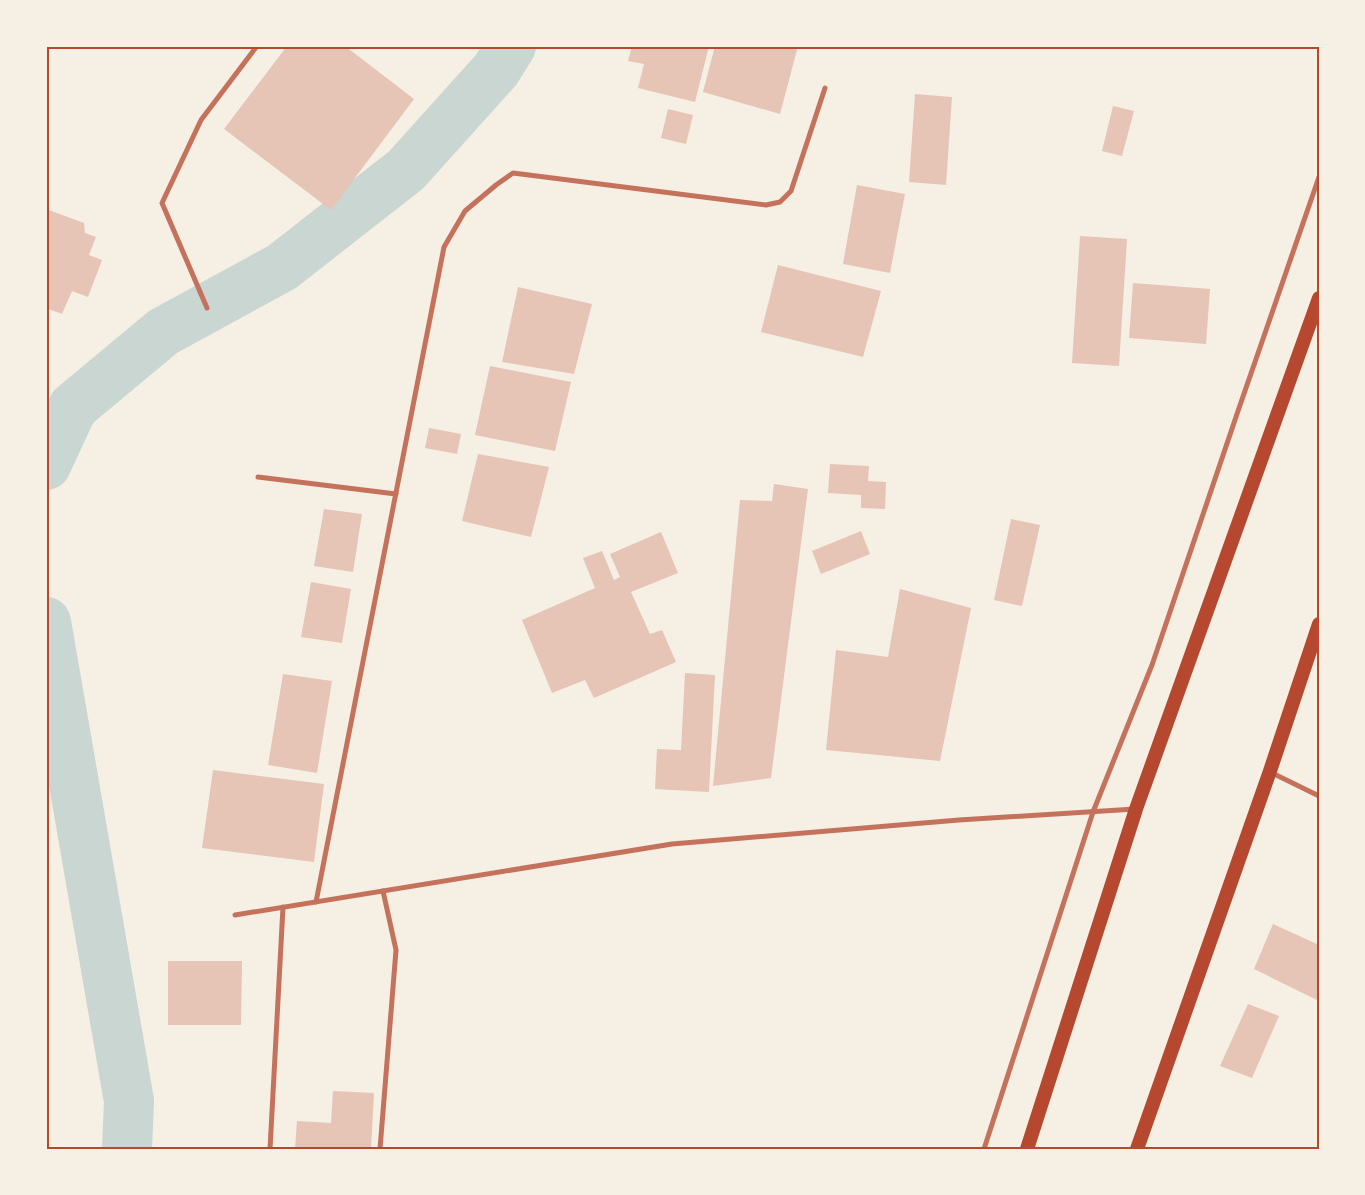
<svg xmlns="http://www.w3.org/2000/svg" width="1365" height="1195" font-family="Lato,sans-serif">
<style>
.lines{fill:none;stroke-linecap:round;stroke-linejoin:round}
.river{stroke:#c9d6d2;stroke-width:50}
.building{fill:#e6c5b7}
.minor{stroke:#c5725c;stroke-width:5}
.trunk{stroke:#b5482f;stroke-width:14}
.neatline{fill:none;stroke:#b5482f;stroke-width:2}
</style>
<rect width="100%" height="100%" fill="#f6efe4"/>
<g class="lines">
<g class="river">
<path d="M46 465 73 407 163 332 282 267 406 170 496 70 511 46"/>
<path d="M46 622 129 1101 127 1149"/>
</g>
</g>
<g class="building">
<path d="M287 46H345L414 99 331 210 224 129Z"/>
<path d="M632 46H709L695 102 638 88 644 64 628 61Z"/>
<path d="M715 46H798L780 114 703 92Z"/>
<path d="M915 94 952 97 946 185 909 182Z"/>
<path d="M1113 106 1134 111 1122 156 1102 151Z"/>
<path d="M668 109 693 115 686 144 661 138Z"/>
<path d="M857 185 905 194 890 273 843 264Z"/>
<path d="M46 209 84 223 85 233 96 237 89 255 102 260 88 297 72 291 62 314 46 308Z"/>
<path d="M1080 236 1127 239 1119 366 1072 363Z"/>
<path d="M778 265 881 291 863 357 761 332Z"/>
<path d="M1133 283 1210 289 1206 344 1129 338Z"/>
<path d="M518 287 592 304 574 374 502 362Z"/>
<path d="M490 366 571 382 555 451 475 435Z"/>
<path d="M429 428 461 434 457 454 425 448Z"/>
<path d="M478 454 549 467 531 537 462 521Z"/>
<path d="M830 464 869 466 868 481 886 482 885 509 861 508V495L828 493Z"/>
<path d="M774 484 808 489 771 778 713 786 740 500 772 501Z"/>
<path d="M324 509 362 514 353 572 314 566Z"/>
<path d="M1011 519 1040 525 1022 606 994 600Z"/>
<path d="M861 531 870 554 821 574 812 551Z"/>
<path d="M661 532 678 573 631 592 650 634 662 630 676 662 594 698 585 680 552 693 522 620 595 588 583 558 602 551 614 580 620 577 610 554Z"/>
<path d="M311 582 351 589 342 643 301 637Z"/>
<path d="M900 589 971 608 940 761 826 750 836 650 888 657Z"/>
<path d="M685 673 715 675 709 792 655 789 657 749 681 750Z"/>
<path d="M283 674 332 681 317 773 268 765Z"/>
<path d="M213 770 324 784 314 862 202 848Z"/>
<path d="M1273 924 1319 945V1001L1254 969Z"/>
<path d="M168 961H242L241 1025H168Z"/>
<path d="M1248 1004 1279 1016 1252 1078 1220 1066Z"/>
<path d="M333 1091 374 1093 371 1149H295L297 1121 331 1123Z"/>
</g>
<g class="lines">
<g class="minor">
<path d="M207 308 162 203 201 120 257 46"/>
<path d="M258 477 396 494"/>
<path d="M1270 772 1319 796"/>
<path d="M316 902 444 247 465 211 496 185 513 173 766 205 780 202 791 191 825 88"/>
<path d="M235 915 672 844 959 820 1135 809"/>
<path d="M270 1149 283 907"/>
<path d="M380 1149 396 950 383 891"/>
<path d="M984 1149 1093 812 1152 665 1238 411 1319 177"/>
</g>
<g class="trunk">
<path d="M1027 1149 1136 809 1319 298"/>
<path d="M1137 1149 1270 771 1319 624"/>
</g>
</g>
<rect width="1365" height="1195" fill="none" stroke="#f6efe4" stroke-width="95"/>
<rect x="48" y="48" width="1270" height="1100" class="neatline"/>
</svg>
